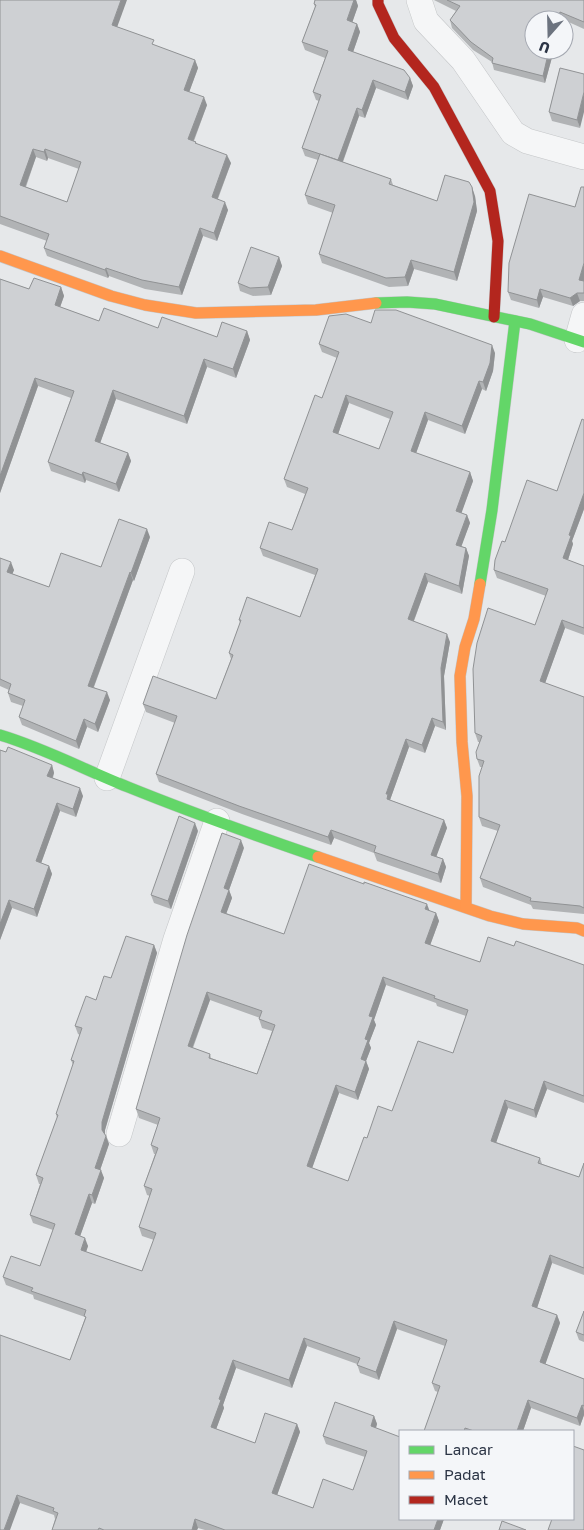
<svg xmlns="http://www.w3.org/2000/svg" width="584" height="1530" font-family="'Golos Text',sans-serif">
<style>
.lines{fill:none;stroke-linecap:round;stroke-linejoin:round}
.street-casing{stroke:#c4c6c8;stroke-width:26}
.fast-casing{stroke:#c4c6c8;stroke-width:12}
.slow-casing{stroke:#c4c6c8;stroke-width:12}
.jam-casing{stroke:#c4c6c8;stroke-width:12}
.street{stroke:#f5f6f7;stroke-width:25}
.fast{stroke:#63d668;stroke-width:11}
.slow{stroke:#ff974d;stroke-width:11}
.jam{stroke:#b3261e;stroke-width:11}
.wall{fill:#b1b3b5;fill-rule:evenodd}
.shaded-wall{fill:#909294}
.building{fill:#ced0d3;stroke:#909294;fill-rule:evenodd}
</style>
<rect width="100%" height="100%" fill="#e6e8ea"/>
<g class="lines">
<g class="street-casing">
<g id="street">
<path d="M419 0 426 21 463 60 513 133 527 141 584 157"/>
<path d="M577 340 584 315"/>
<path d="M107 778 182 571"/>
<path d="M119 1134 176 939 217 821"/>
</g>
</g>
<g class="fast-casing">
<g id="fast">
<path d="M376 303 407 302 435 304 530 324 584 342"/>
<path d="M480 584 492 510 515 321"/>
<path d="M0 735C44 748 85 770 128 787 190 812 254 835 318 857"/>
</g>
</g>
<g class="slow-casing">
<g id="slow">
<path d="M0 256 111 296 145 305 196 313 316 310 376 303"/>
<path d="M318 857 490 916 523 924 577 928 584 931"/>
<path d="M466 907 467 796 462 742 460 676 465 647 474 619 480 584"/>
</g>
</g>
<g class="jam-casing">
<path id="jam" d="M378 0V4L394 38 434 87 490 191 498 241 494 317"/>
</g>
<use href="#street" class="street"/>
<use href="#fast" class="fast"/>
<use href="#slow" class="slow"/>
<use href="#jam" class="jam"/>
</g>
<g class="wall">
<path d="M0 0 118 27 156 46 195 60 198 68 189 92 207 105 194 141 196 142 197 144 231 163 218 199 228 210 217 241 203 236 182 295 145 289 109 276 108 278 47 256 44 248 47 241 0 224ZM36 157 47 161 48 158 79 169 67 202 26 187Z"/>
<path d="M315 0H356L358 6 352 22 357 24 360 32 353 52 410 78 413 86 408 100 376 88 365 118 359 116 343 162 391 179 393 185 437 201 475 196 477 211 457 281 414 269 408 286 389 287 322 263 319 254 333 213 308 204 305 195 318 160 305 156 302 148 319 101 316 100 313 92 325 58 305 50 302 42 315 7 314 4Z"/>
<path d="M434 0H584V29L562 19 534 50H554L545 83 494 70 492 62 473 50 452 28 450 20 456 11Z"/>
<path d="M560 68 580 128 552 121 549 112Z"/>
<path d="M584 187V301H580L573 306 543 297 539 308 511 300 508 292 575 207Z"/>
<path d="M279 257 282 266 271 295 253 296 240 291 238 283Z"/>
<path d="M0 279 29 289 61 287 64 296 60 307 99 321 158 328 217 337 247 331 250 340 236 378 207 367 187 424 116 399 100 443 128 453 131 461 119 492 86 480 85 483 51 471 48 462 71 398 38 386 0 493Z"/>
<path d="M371 323 495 353 493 371 486 391 482 389 465 434 428 420 416 453 470 472 473 481 461 513 467 515 470 523 461 546 466 548 469 556 462 594 428 582 414 621 450 642 444 676 446 730 435 726 425 753 409 747 390 800 444 820 447 828 436 856 443 859 446 867 441 883 377 861 374 853 334 838 331 845 242 814 159 782 156 774 175 723 146 712 143 704 216 699 231 659 229 653 240 623 239 620 300 617 315 575 263 556 260 548 292 530 305 494 287 487 284 479 322 398 337 358 322 352 319 344ZM349 403 390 419 379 449 338 434Z"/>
<path d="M584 420V509L572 541 573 544 568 560 584 566V635L565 628 545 683 584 697V914L533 909 531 905 483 887 480 878 498 831 482 826 479 817 482 767H480L477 759 480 742H478L475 733 535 625 546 596 497 578 494 570 505 542 557 491Z"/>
<path d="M150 537 134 581 133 580 94 687 110 700 98 732 87 727 79 749 22 725 19 717 23 706 11 702 8 693 9 690 0 686V558L14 570 12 574 49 587 101 567Z"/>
<path d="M0 750 52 765 54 773 53 778 83 796 76 817 60 811 41 863 49 866 52 874 37 917 12 908 0 940Z"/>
<path d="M198 831 171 909 154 903 151 895Z"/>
<path d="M244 848 229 890 232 898 226 913 284 934 430 911 436 913 439 921 430 945 480 962 514 946 584 965V1103L547 1089 536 1118 508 1108 496 1142 540 1158 542 1164 579 1177 584 1163V1275L552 1263 537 1308 557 1315 560 1323 545 1364 584 1379V1415L580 1426 531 1408 523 1431H424L438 1392 435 1391 432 1383 445 1346 397 1329 379 1380 360 1373 357 1364 307 1346 292 1388 236 1368 223 1405 224 1408 216 1429 255 1443 297 1424 300 1432 277 1495 313 1508 353 1490 365 1457 326 1444 323 1436 374 1416 377 1424 376 1428 400 1519H444L440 1530H205L198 1528 197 1530H52L55 1519 54 1515 20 1503 0 1530 70 1360 85 1318V1317L34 1299 33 1295 6 1285 3 1277 40 1266 53 1230 33 1223 30 1215 40 1184H39L36 1175 57 1118 56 1114 73 1065 71 1060 80 1035 78 1034 75 1026 96 1000 111 978 154 945 157 953 105 1130V1134L109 1144 100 1170 104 1178 95 1204 92 1203 80 1236 88 1246 86 1252 142 1271 154 1240 142 1236 139 1227 150 1196 147 1195 144 1186 155 1154H154L151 1145 158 1125 139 1118 136 1109ZM386 985 436 1003 437 1006 466 1016 453 1053 392 1111 367 1138 348 1181 312 1168 339 1093 358 1100 369 1069 366 1061 371 1048 369 1043 376 1025 374 1020ZM210 1000 260 1018 259 1019 262 1028 272 1031 257 1074 211 1058 210 1054 193 1048Z"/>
<path d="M584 1311V1342L579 1340 576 1332Z"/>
</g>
<g class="shaded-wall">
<path d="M121 0H127L115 33 112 25Z"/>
<path d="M354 0H356L358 6 350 29 347 20Z"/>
<path d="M560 12 562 19V20H557Z"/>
<path d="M357 24 360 32 351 58 348 50Z"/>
<path d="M549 50H554L545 83 543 76Z"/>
<path d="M195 60 198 68 187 98 184 90Z"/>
<path d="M410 78 413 86 408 100 405 92Z"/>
<path d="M373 80 376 88 365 118 362 110Z"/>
<path d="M584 92V112L580 128 577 120Z"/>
<path d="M204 97 207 105 191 147 188 139Z"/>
<path d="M357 108 359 116 340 169 337 160Z"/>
<path d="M33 149 36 157 23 193 20 185Z"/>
<path d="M45 149 48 158 47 161 44 152Z"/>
<path d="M227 155 231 163 215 205 212 197Z"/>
<path d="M472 187 475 196 477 211 457 281 454 272Z"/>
<path d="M225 202 228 210 217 241 214 233Z"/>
<path d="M200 228 203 236 182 295 179 287Z"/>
<path d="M279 257 282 266 271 295 268 287Z"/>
<path d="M411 260 414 269 408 286 405 277Z"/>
<path d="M584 263V282L579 280Z"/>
<path d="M106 268 109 276 108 278 105 270Z"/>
<path d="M61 287 64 296 58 313 55 305Z"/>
<path d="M540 289 543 297 539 308 537 300Z"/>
<path d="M577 293 580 301 573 306 570 298Z"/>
<path d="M247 331 250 340 236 378 233 369Z"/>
<path d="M492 345 495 353 493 371 486 391 483 382Z"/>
<path d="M204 359 207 367 187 424 184 416Z"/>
<path d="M35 378 38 386 0 493V476Z"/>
<path d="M479 381 482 389 465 434 462 426Z"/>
<path d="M113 390 116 399 98 449 95 441Z"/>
<path d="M346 395 349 403 336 440 333 432Z"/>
<path d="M425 412 428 420 414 459 411 451Z"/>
<path d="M128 453 131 461 119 492 116 484Z"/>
<path d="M83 472 86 480 85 483 82 475Z"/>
<path d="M470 472 473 481 459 520 456 511Z"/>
<path d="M584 493V509L572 541 573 544 566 566 563 558 569 535Z"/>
<path d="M467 515 470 523 459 553 456 545Z"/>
<path d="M147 529 150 537 134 581 131 573Z"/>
<path d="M466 548 469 556 462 594 459 586Z"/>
<path d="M11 562 14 570 10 580 7 572Z"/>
<path d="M130 572 133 580 91 694 88 686Z"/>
<path d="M425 573 428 582 411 628 408 619Z"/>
<path d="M562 620 565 628 543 689 540 681Z"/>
<path d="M447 634 450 642 444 676 446 730 443 722 441 668Z"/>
<path d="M107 692 110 700 98 732 95 724Z"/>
<path d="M432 718 435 726 425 753 422 745Z"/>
<path d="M84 719 87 727 79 749 76 741Z"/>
<path d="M406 739 409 747 390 800 391 803 387 799 386 794Z"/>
<path d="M52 765 54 773 50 784 47 776Z"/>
<path d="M80 788 83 796 76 817 73 809Z"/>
<path d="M57 803 60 811 39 869 36 861Z"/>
<path d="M444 820 447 828 434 863 431 855Z"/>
<path d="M195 823 198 831 171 909 168 901Z"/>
<path d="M331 830 334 838 331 845 328 837Z"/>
<path d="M241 840 244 848 229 890 232 898 224 920 221 912 224 888Z"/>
<path d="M443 859 446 867 441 883 438 874Z"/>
<path d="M49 866 52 874 37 917 34 909Z"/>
<path d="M9 900 12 908 0 940V924Z"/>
<path d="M427 904 430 912 425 909Z"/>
<path d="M436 913 439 921 428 951 425 943Z"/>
<path d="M154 945 157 953 105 1130V1138L102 1130V1122Z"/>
<path d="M383 977 386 985 374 1020 376 1025 369 1043 371 1048 366 1061 369 1069 358 1100 355 1092 369 1016Z"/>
<path d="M207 992 210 1000 190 1054 188 1046Z"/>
<path d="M544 1081 547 1089 536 1118 534 1110Z"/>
<path d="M336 1085 339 1093 310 1174 307 1166Z"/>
<path d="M505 1100 508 1108 494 1149 491 1141Z"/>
<path d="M106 1136 109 1144 98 1176 95 1168Z"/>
<path d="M101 1170 104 1178 95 1204 92 1195Z"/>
<path d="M89 1194 92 1203 78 1242 75 1234Z"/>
<path d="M85 1238 88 1246 84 1258 81 1250Z"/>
<path d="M550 1255 552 1263 535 1314 532 1306Z"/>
<path d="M557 1315 560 1323 543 1371 540 1362Z"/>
<path d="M394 1321 397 1329 379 1380 376 1372Z"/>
<path d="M304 1338 307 1346 292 1388 289 1380Z"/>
<path d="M233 1360 236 1368 223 1405 224 1408 214 1435 211 1427 219 1399Z"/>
<path d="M528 1400 531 1408 523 1431H517Z"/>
<path d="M582 1405 584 1411V1415L580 1426 577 1418Z"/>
<path d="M374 1416 377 1424 374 1434 371 1426Z"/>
<path d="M297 1424 300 1432 275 1501 272 1493Z"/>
<path d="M17 1495 20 1503 10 1530H4Z"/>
<path d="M195 1519 198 1528 197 1530H192Z"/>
<path d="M438 1519H444L440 1530H434Z"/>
</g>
<g class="building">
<path d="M0 0H121L112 25 154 40 152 44 195 60 184 90 204 97 188 139 196 142 195 143 227 155 212 197 225 202 214 233 200 228 179 287 142 280 106 268 105 270 44 248 49 234 0 216ZM33 149 44 152 45 149 81 162 67 202 20 185Z"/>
<path d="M315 0H354L347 20 357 24 348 50 404 70 410 78 405 92 373 80 362 110 357 108 338 160 302 148 321 95 313 92 328 51 302 42 316 5 314 4Z"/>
<path d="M447 0H584V22L560 12 557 20H534V50H549L543 76 492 63 493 58 471 42 450 20 460 6Z"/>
<path d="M560 68 584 74V92L577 120 549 112Z"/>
<path d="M320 154 391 179 389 184 437 201 445 175 469 182 472 187 474 202 454 272 411 260 405 277 386 278 319 254 335 205 305 195Z"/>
<path d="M581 187H584V263L579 280 584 281V293H577L570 298 540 289 537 300 508 292 509 263 529 194 575 207Z"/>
<path d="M251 247 279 257 268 287 250 288 238 283Z"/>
<path d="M34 278 61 287 55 305 99 321 104 308 158 328 162 317 217 337 222 322 247 331 233 369 204 359 184 416 113 390 95 441 128 453 116 484 83 472 82 475 48 462 74 391 35 378 0 476V279L29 289Z"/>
<path d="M375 310H396L492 345 490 363 483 382 479 381 462 426 425 412 411 451 470 472 456 511 467 515 456 545 466 548 459 586 425 573 408 619 447 634 441 668 443 722 432 718 422 745 406 739 386 794H388L387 799 444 820 431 855 443 859 438 874 374 852 376 846 331 830 328 837 239 806 156 774 177 716 143 704 153 676 216 699 233 655 229 653 241 620H239L247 597 300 617 318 569 260 548 269 522 292 530 308 488 284 479 315 395 322 398 339 352 319 344 329 316 346 314 371 323ZM346 395 393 412 379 449 333 432Z"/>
<path d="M582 419 584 420V493L569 535 571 536 563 558 584 566V628L562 620 540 681 584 697V908L580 906 530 901 531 898 480 878 500 825 479 817V776L484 761 477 759 476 752 482 736 475 733 473 669 477 643 488 608 535 625 548 589 494 570 495 560 502 541 505 542 527 480 557 491Z"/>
<path d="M119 519 147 529 131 573 130 572 88 686 107 692 95 724 84 719 76 741 19 717 25 700 8 693 11 684 0 679V558L11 562 7 572 49 587 61 553 101 567Z"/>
<path d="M8 747 52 765 47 776 80 788 73 809 57 803 36 861 49 866 34 909 9 900 0 924V750L6 752Z"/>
<path d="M179 816 195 823 168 901 151 895Z"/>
<path d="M222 833 241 840 224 888 229 890 221 912 284 934 309 864 364 884V882L427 904 425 909 436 913 425 943 480 962 488 937 514 946 516 941 584 965V1096L544 1081 534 1110 505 1100 491 1141 540 1158 538 1163 579 1177 584 1163V1268L550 1255 532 1306 557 1315 540 1362 584 1379V1406L582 1405 577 1418 528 1400 517 1431H474L465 1428 464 1431H424L440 1386 432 1383 447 1340 394 1321 376 1372 357 1365 360 1358 304 1338 289 1380 233 1360 219 1399 221 1400 211 1427 255 1443 265 1413 297 1424 272 1493 313 1508 323 1479 353 1490 367 1451 323 1436 335 1402 374 1416 371 1426 400 1437V1519H438L434 1530H225L195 1519 192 1530H104L99 1528 98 1530H52L58 1513 53 1511 54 1508 17 1495 4 1530H0V1335L70 1360 86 1317 84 1316 86 1310 31 1291 33 1288 3 1277 11 1256 40 1266 55 1224 30 1215 43 1178 36 1175 58 1115 56 1114 74 1061 71 1060 82 1028 75 1026 86 996 96 1000 104 976 111 978 126 936 154 945 102 1122V1130L106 1136 95 1168 101 1170 92 1195 89 1194 75 1234 85 1238 81 1250 142 1271 156 1233 139 1227 152 1189 144 1186 158 1148 151 1145 160 1118 136 1109 187 935ZM383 977 435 996 434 998 468 1010 453 1053 418 1041 392 1111 378 1106 367 1138 364 1137 348 1181 307 1166 336 1085 355 1092 366 1061 361 1059 368 1040 365 1039 373 1017 369 1016ZM207 992 262 1011 259 1019 275 1025 257 1074 209 1058 210 1054 188 1046Z"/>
<path d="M584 1311V1335L576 1332Z"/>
<path d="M573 1446 584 1450V1530H548L552 1519H573Z"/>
<path d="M502 1521 526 1530H499Z"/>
</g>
<rect x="399" y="1430" width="175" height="90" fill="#f4f6f9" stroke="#a4a8b1"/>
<rect x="409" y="1446" width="25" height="8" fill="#63d668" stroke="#a4a8b1"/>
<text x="444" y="1455" font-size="15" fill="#2b3445">Lancar</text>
<rect x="409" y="1471" width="25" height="8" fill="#ff974d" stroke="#a4a8b1"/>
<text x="444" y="1480" font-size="15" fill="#2b3445">Padat</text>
<rect x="409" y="1496" width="25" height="8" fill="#b3261e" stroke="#a4a8b1"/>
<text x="444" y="1505" font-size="15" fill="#2b3445">Macet</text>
<g transform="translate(549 35) rotate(200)"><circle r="24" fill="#f4f6f9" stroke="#a4a8b1"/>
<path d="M0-4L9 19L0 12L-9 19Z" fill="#6c737f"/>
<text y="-8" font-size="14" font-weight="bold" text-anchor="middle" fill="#2b3445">U</text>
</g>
</svg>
